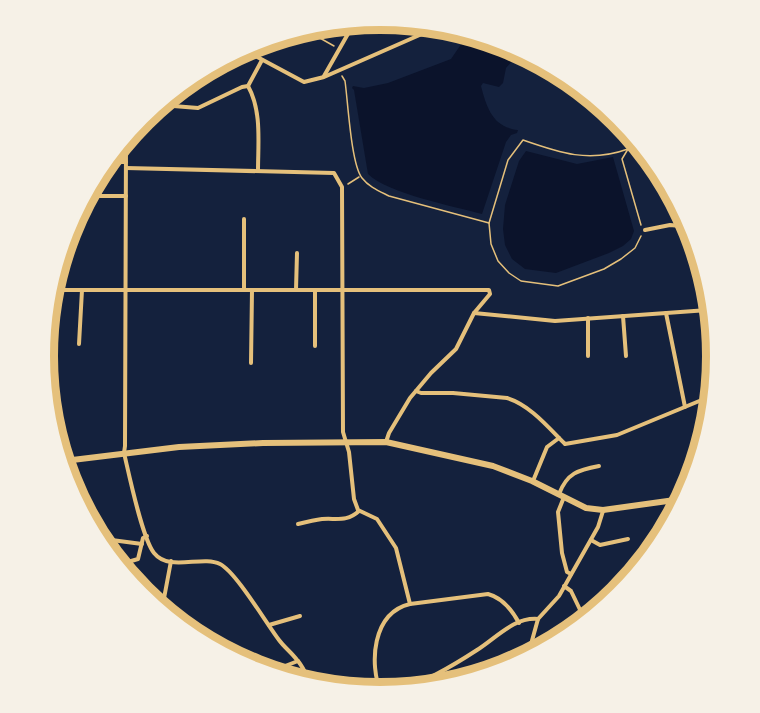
<svg xmlns="http://www.w3.org/2000/svg" width="760" height="713" font-family="Jost,sans-serif">
<style>
.water{fill:#0b132b}
.lines{fill:none;stroke-linecap:round;stroke-linejoin:round}
.path{stroke:#e5c07b;stroke-width:1.5}
.minor{stroke:#e5c07b;stroke-width:4}
.primary{stroke:#e5c07b;stroke-width:6}
.rim{fill:none;stroke:#e5c07b;stroke-width:8}
</style>
<rect width="100%" height="100%" fill="#14213d"/>
<g class="water">
<path d="M466 37 509 45 520 52 506 68 503 83 499 87 483 83 481 86C487 109 493 127 518 130L517 133 511 135 506 142 482 214C453 206 389 194 368 174L354 90 352 88 353 86 364 88 388 83 451 59Z"/>
<path d="M526 151 577 164 613 157 634 231 631 239 623 246 609 253 556 273 525 269 512 259 505 245 503 229 505 205 519 161Z"/>
</g>
<g class="lines">
<g class="path">
<path d="M311 33 334 46"/>
<path d="M342 76 345 81C348 102 351 164 362 178 369 187 379 191 389 196L489 223"/>
<path d="M636 145 628 149 622 159 641 225"/>
<path d="M628 149C589 163 560 153 523 140L508 160 489 223 491 244 498 261 509 273 521 281 558 286 604 269 621 259 635 248 641 236"/>
<path d="M348 184 359 177"/>
<path d="M603 602 605 604"/>
</g>
<g class="minor">
<path d="M244 50 304 82 324 77 431 30"/>
<path d="M324 76 353 25"/>
<path d="M248 86C262 111 258 143 258 171"/>
<path d="M161 105 198 108 242 87 248 86 262 60"/>
<path d="M126 142 125 446 124 453C129 474 142 538 154 553 169 572 202 555 220 564 236 572 266 623 279 640 284 647 292 653 297 660 302 665 305 673 309 679"/>
<path d="M112 162H126"/>
<path d="M126 168 334 173 342 187 343 432 349 452 354 499 358 510 377 519 396 548 410 604C372 613 369 664 381 693"/>
<path d="M90 196H126"/>
<path d="M645 230 670 225 691 227"/>
<path d="M244 289V219"/>
<path d="M56 290H489L490 294 474 313 456 349 431 373 410 398 389 433 386 442"/>
<path d="M296 290 297 253"/>
<path d="M474 313 555 321 708 310"/>
<path d="M666 313 685 407"/>
<path d="M623 316 626 356"/>
<path d="M588 318V356"/>
<path d="M79 344 82 290"/>
<path d="M315 346V290"/>
<path d="M251 363 252 290"/>
<path d="M416 391 421 393H453L507 398C530 405 548 427 565 444L617 435 709 397"/>
<path d="M533 481 547 447 559 438"/>
<path d="M559 494C567 473 578 470 599 466"/>
<path d="M564 497 558 512 562 553 567 572 571 574"/>
<path d="M298 524C306 522 314 520 322 519 337 518 347 522 359 511"/>
<path d="M104 539 142 544"/>
<path d="M591 540 600 545 628 539"/>
<path d="M121 564 138 559 143 538 147 536"/>
<path d="M564 586 571 591 584 618"/>
<path d="M410 604 488 594C503 598 512 610 519 623"/>
<path d="M162 609 171 561"/>
<path d="M269 625 300 616"/>
<path d="M528 655 538 619 559 596 598 527 603 511"/>
<path d="M263 670 285 666 298 661"/>
<path d="M403 689C429 680 454 665 477 650 496 638 514 617 538 619"/>
</g>
<path class="primary" d="M64 461 179 447 263 443 386 442 493 466 532 481 586 508 603 510 682 499"/>
</g>
<path d="M0 0H760V713H0ZM54 356a326 326 0 1 1 652 0a326 326 0 1 1-652 0Z" fill="#f6f1e7" fill-rule="evenodd"/>
<path class="rim" d="M54 356a326 326 0 1 1 652 0a326 326 0 1 1-652 0Z"/>
</svg>
